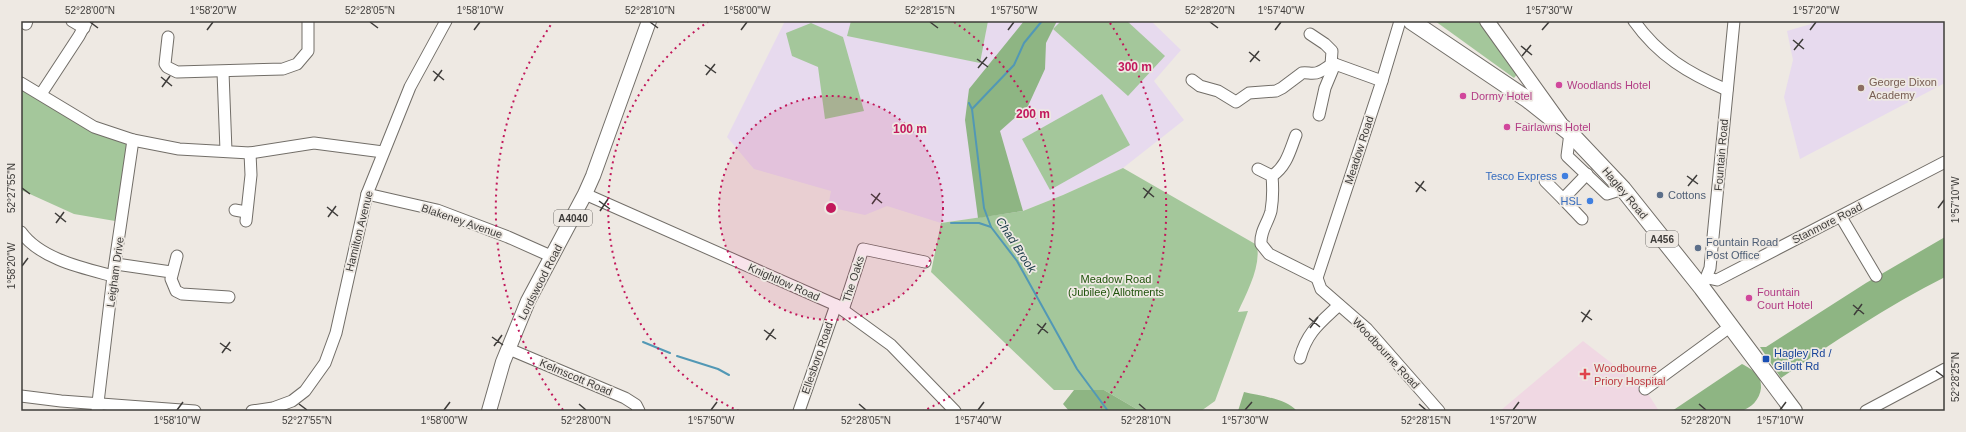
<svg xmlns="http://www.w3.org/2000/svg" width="1966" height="432" font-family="Arial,sans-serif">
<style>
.education{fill:#e7daee}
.medical{fill:#f0d8e3}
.green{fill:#a4c79b}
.forest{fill:#8eb583}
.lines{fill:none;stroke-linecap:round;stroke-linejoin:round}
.stream{stroke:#5298b5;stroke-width:2}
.minor-casing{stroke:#726e68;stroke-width:13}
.major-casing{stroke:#726e68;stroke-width:16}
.highway-casing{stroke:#726e68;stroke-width:18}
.minor{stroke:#fff;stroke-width:11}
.major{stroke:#fff;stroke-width:14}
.highway{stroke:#fff;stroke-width:16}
.ticks{fill:none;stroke:#3e3c3a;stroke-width:1.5}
.ring{fill:none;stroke:#c2185b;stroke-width:2;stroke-dasharray:2 4}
.hotel-dot{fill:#d1479c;stroke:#eee9e3;stroke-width:1.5}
.education-dot{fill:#8d6e63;stroke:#eee9e3;stroke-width:1.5}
.shop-dot{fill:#3f7fe0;stroke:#eee9e3;stroke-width:1.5}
.service-dot{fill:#5c6f8a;stroke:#eee9e3;stroke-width:1.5}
.transit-dot{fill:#1a4fb4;stroke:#eee9e3;stroke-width:1.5}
.health-dot{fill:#e0444e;stroke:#eee9e3;stroke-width:1.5}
.labels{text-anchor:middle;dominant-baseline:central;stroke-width:3.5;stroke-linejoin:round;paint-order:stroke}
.shield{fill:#eee9e3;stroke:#73706d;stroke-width:1}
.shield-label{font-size:10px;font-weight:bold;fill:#3e3c3a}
.education-label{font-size:11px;fill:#785e54;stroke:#eee9e3;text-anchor:start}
.hotel-label{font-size:11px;fill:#b23c85;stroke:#eee9e3;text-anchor:start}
.street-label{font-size:11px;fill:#3e3c3a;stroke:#eee9e3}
.shop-label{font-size:11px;fill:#366cbe;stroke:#eee9e3;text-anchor:end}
.service-label{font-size:11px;fill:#4e5e75;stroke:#eee9e3;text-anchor:start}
.park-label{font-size:11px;fill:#1f520b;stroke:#eee9e3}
.transit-label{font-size:11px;fill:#164399;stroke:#eee9e3;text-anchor:start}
.health-label{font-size:11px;fill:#be3a42;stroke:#eee9e3;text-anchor:start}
.water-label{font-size:12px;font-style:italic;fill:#1b3b49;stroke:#eee9e3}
.centre{fill:#c2185b;stroke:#eee9e3;stroke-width:2}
.ring-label{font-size:12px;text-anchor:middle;font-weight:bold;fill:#c2185b;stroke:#eee9e3;stroke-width:3.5;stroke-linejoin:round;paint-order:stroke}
.neatline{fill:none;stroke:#3e3c3a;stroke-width:1.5}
.ticks-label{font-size:10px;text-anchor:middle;fill:#3e3c3a}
</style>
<rect width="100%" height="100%" fill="#eee9e3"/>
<g class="education">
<path d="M785 21H1151L1181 50 1154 81 1184 120 1123 168 1063 195 1023 211 941 223 887 206 865 215 828 207 831 191 754 169 727 137Z"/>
<path d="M1811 21H1945V83L1800 159 1784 97 1793 60 1787 31 1811 24Z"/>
</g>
<path class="medical" d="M1583 341 1645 389 1659 411H1500Z"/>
<g class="green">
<path d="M851 21H988L980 63 847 36Z"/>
<path d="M1061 21H1127L1165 56 1128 96 1053 29Z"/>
<path d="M1435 21H1480L1518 73 1514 78Z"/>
<path d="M811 23 843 37 864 111 825 119 818 67 792 56 786 33Z"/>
<path d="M21 88 91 131 129 144 115 221 74 214 21 190Z"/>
<path d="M1102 94 1130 145 1050 190 1022 139Z"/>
<path d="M1123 168 1257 245C1261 267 1247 292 1238 312L1248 311 1215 401 1201 411H1140L1104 390H1054L931 272 941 223 1023 211 1063 195Z"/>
</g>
<g class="forest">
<path d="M1024 21H1057L1046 43 1045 69 1028 106 1000 131 1023 211 978 218 965 120 969 89Z"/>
<path d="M1945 237V277C1887 306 1834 342 1781 378L1760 347H1766L1866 283Z"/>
<path d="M1742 364C1753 370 1762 375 1761 388 1760 399 1751 409 1740 411 1722 414 1691 411 1672 411Z"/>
<path d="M1074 390H1104L1140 411H1069L1063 404Z"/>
<path d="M1244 392C1260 396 1285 398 1297 411H1238Z"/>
</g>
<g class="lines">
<g class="stream">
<path d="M1042 21 1024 43 1014 65 972 109 984 208 991 227 1017 261 1077 369 1108 411"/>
<path d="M969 103 972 109"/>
<path d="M951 223H979L991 227"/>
<path d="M643 342 670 353"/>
<path d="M677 356 718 369 729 375"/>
</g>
<g class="minor-casing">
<g id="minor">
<path d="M72 21 84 28"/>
<path d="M1634 21C1659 56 1688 73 1727 90"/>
<path d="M26 24 27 21"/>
<path d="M1310 34 1325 44 1332 51 1331 65"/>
<path d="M168 37 165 64 167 67 177 72 283 69 297 64 308 51V21"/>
<path d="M223 72 226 151"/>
<path d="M1192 80 1200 86 1218 91 1236 102 1249 93 1276 91 1282 88 1302 73C1308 72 1313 75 1319 72 1325 70 1328 65 1335 64L1382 81"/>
<path d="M21 83 94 127 133 140 179 149 250 153 314 143 383 152"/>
<path d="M41 94 79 36 87 21"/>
<path d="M1319 115 1325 88 1335 64"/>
<path d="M1570 133 1567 156 1607 194 1623 189"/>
<path d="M1258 169 1272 176C1273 187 1273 199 1271 211 1268 223 1260 231 1261 244L1269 254 1317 278"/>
<path d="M1272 176C1287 166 1290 150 1296 135"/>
<path d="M1545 181 1563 199 1587 174"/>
<path d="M367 194 437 210 508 237 553 257"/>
<path d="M585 194 836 305 891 345 955 411"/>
<path d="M1563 199 1582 219"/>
<path d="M235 210 246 212"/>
<path d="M1841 217 1876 276"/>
<path d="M246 221 251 175 250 153"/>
<path d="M21 232C40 259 83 268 113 276"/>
<path d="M177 256 171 279 176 291 182 294 229 297"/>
<path d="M116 264 171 272"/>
<path d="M1317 278 1382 81 1400 21"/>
<path d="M1317 278 1321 289 1367 329 1439 411"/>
<path d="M1708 278 1717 280 1945 162"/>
<path d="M1702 288 1710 268 1734 21"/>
<path d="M843 310 863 249 925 262"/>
<path d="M509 349 625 398 636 405 639 411"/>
<path d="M1300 358C1307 332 1320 323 1339 305"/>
<path d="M1645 389 1731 326"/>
<path d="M21 396 61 401 195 411"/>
<path d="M97 411 113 276 133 140"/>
<path d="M252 411 273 408 292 401 305 391 325 363 336 333 367 194 410 87 446 21"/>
<path d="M799 411 836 305"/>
<path d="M1866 411 1945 369"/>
</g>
</g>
<g class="major-casing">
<g id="major">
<path d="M1487 21 1560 123"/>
<path d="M489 411 503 362 528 301 585 194 593 176 649 21"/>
</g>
</g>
<g class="highway-casing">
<path id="highway" d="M1411 21 1527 99 1570 133 1623 189 1702 288 1794 411"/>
</g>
<use href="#minor" class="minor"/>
<use href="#major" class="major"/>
<use href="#highway" class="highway"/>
</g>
<path class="ticks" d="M90 22 98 28M370 22 378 28M650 22 658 28M930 22 938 28M1210 22 1218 28M207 30 213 22M474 30 480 22M741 30 747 22M1008 30 1014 22M1275 30 1281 22M1542 30 1549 22M1810 30 1816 22M1793 40 1804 49M1521 46 1532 55M1794 50 1803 39M1249 52 1260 61M1522 56 1531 45M977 59 988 67M1250 62 1259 51M705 65 716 73M978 68 987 57M433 71 444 80M706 75 715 64M161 77 172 86M434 81 442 70M162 87 170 76M1687 176 1698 184M1415 182 1426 191M1688 186 1697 175M22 188 30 194M1143 188 1154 197M1416 192 1424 181M871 194 882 203M1144 198 1152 187M599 201 610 209M872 204 880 193M327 207 338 216M1938 208 1944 200M600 211 608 199M55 213 66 222M328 217 336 206M56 223 64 212M22 266 28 258M1853 305 1864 314M1581 312 1592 320M1854 315 1862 304M1309 318 1320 327M1582 322 1590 310M1037 324 1048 333M1310 328 1318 317M764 330 776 339M1038 334 1046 323M492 337 503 345M766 340 774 329M220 343 231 351M494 346 502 335M222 353 230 342M1936 371 1944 377M299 404 307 410M579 404 586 410M859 404 866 410M1139 404 1146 410M1419 404 1426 410M1699 404 1706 410M177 410 183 402M444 410 450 402M711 410 717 402M978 410 984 402M1245 410 1252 402M1513 410 1519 402M1780 410 1786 402"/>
<circle cx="831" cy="208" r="112" fill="#c2185b" fill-opacity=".12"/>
<g class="ring">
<circle cx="831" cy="208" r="112"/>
<path d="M739 411A223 223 0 0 1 708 22M954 22A223 223 0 0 1 923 411"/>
<path d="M563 410A335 335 0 0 1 552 23M1110 23A335 335 0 0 1 1099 410"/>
</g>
<g class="hotel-dot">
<circle cx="1559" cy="85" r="4"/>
<circle cx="1463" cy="96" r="4"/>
<circle cx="1507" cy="127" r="4"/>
<circle cx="1749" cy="298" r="4"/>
</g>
<circle class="education-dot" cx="1861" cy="88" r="4"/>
<g class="shop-dot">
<circle cx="1565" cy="176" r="4"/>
<circle cx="1590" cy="201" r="4"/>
</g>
<g class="service-dot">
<circle cx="1660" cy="195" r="4"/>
<circle cx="1698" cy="248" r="4"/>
</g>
<rect class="transit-dot" x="1762" y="355" width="8" height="8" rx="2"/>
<path class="health-dot" d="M1583 368h4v4h4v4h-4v4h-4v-4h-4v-4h4z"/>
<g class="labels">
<g class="shield">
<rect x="554" y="210" width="38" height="16" rx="3"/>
<rect x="1646" y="231" width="32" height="16" rx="3"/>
</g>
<g class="shield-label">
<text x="573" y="218">A4040</text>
<text x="1662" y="239">A456</text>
</g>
<g class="education-label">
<text x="1869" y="82">George Dixon<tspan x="1869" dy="13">Academy</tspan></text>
</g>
<g class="hotel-label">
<text x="1567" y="85">Woodlands Hotel</text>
<text x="1471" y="96">Dormy Hotel</text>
<text x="1515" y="127">Fairlawns Hotel</text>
<text x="1757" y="292">Fountain<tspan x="1757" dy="13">Court Hotel</tspan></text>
</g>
<g class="street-label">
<text transform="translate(1359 150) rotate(-72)">Meadow Road</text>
<text transform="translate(1721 155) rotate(-85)">Fountain Road</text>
<text transform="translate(1625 193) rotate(50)">Hagley Road</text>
<text transform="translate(462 221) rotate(19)">Blakeney Avenue</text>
<text transform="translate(1827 223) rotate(-27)">Stanmore Road</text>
<text transform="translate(359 231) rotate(-76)">Hamilton Avenue</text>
<text transform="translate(115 272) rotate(-82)">Leigham Drive</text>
<text transform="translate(853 279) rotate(-72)">The Oaks</text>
<text transform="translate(540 282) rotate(-63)">Lordswood Road</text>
<text transform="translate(784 282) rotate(24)">Knightlow Road</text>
<text transform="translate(1386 353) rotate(47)">Woodbourne Road</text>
<text transform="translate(817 358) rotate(-71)">Ellesboro Road</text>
<text transform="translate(576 377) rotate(23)">Kelmscott Road</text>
</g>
<g class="shop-label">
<text x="1557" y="176">Tesco Express</text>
<text x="1582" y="201">HSL</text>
</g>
<g class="service-label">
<text x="1668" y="195">Cottons</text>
<text x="1706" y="242">Fountain Road<tspan x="1706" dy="13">Post Office</tspan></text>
</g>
<g class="park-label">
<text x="1116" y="279">Meadow Road<tspan x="1116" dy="13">(Jubilee) Allotments</tspan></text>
</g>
<g class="transit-label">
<text x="1774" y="353">Hagley Rd /<tspan x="1774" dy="13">Gillott Rd</tspan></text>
</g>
<g class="health-label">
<text x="1594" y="368">Woodbourne<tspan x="1594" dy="13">Priory Hospital</tspan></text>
</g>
<g class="water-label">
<text transform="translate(1016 245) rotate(57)">Chad Brook</text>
</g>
</g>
<circle cx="831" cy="208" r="6" class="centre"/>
<g class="ring-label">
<text x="1135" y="71">300 m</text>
<text x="1033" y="118">200 m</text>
<text x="910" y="133">100 m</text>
</g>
<rect width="1966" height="432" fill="none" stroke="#eee9e3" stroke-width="44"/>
<rect x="22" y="22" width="1922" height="388" class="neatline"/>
<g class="ticks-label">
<text x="90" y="14">52°28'00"N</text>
<text x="213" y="14">1°58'20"W</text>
<text x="370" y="14">52°28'05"N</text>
<text x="480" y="14">1°58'10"W</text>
<text x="650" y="14">52°28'10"N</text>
<text x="747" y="14">1°58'00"W</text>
<text x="930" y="14">52°28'15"N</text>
<text x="1014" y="14">1°57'50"W</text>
<text x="1210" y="14">52°28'20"N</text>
<text x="1281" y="14">1°57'40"W</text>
<text x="1549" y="14">1°57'30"W</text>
<text x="1816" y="14">1°57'20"W</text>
<text transform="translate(11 188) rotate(-90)" y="4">52°27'55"N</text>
<text transform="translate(1955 200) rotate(-90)" y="4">1°57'10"W</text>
<text transform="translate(11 266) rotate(-90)" y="4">1°58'20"W</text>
<text transform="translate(1955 377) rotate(-90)" y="4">52°28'25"N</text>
<text x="177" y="424">1°58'10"W</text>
<text x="307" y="424">52°27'55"N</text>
<text x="444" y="424">1°58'00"W</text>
<text x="586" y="424">52°28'00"N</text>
<text x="711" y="424">1°57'50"W</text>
<text x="866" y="424">52°28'05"N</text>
<text x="978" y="424">1°57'40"W</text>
<text x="1146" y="424">52°28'10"N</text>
<text x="1245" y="424">1°57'30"W</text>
<text x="1426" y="424">52°28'15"N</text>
<text x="1513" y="424">1°57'20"W</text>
<text x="1706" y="424">52°28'20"N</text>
<text x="1780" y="424">1°57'10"W</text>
</g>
</svg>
